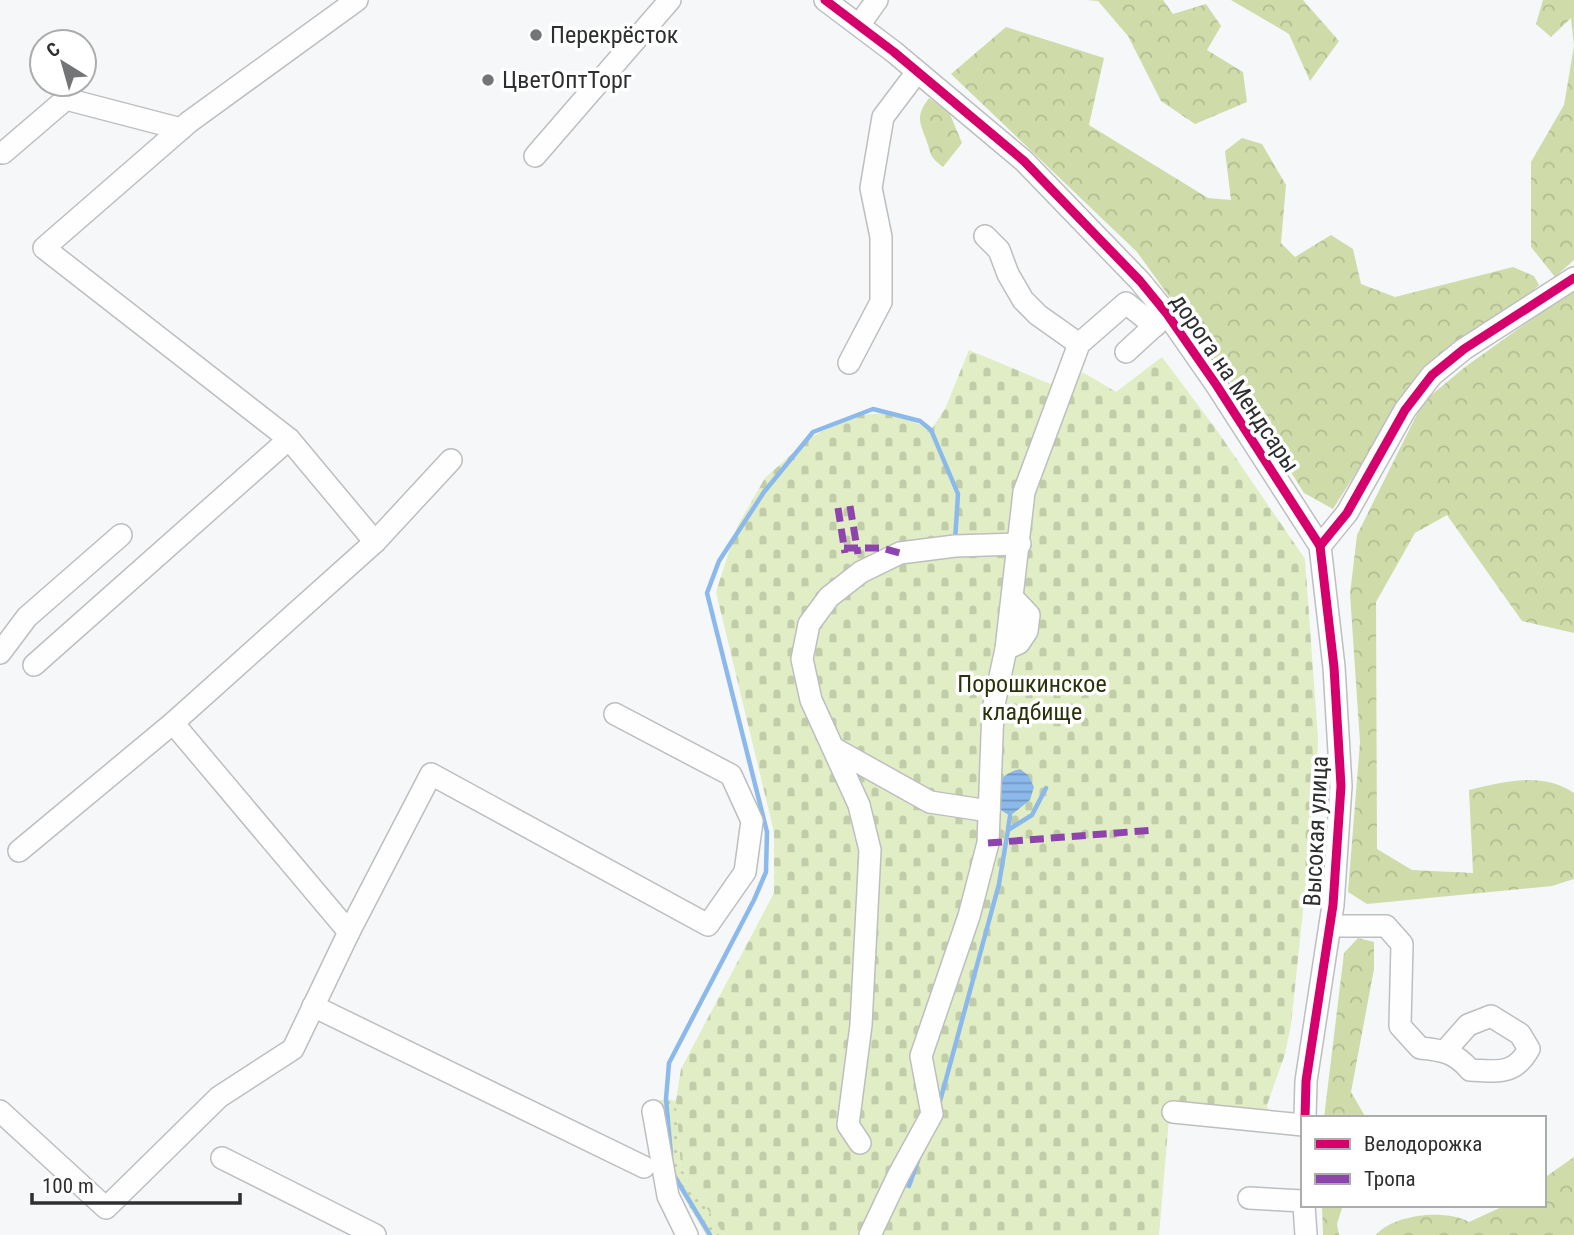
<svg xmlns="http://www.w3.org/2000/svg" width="1574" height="1235" font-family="'Roboto Condensed',sans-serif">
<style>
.grass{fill:url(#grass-dots)}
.forest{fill:url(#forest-crowns)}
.cemetery{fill:url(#cemetery-stones)}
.water{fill:url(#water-rules)}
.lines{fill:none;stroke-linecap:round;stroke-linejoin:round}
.stream{stroke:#8cb9eb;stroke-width:4.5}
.minor-casing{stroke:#bdbebf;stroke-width:24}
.minor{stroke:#fefefe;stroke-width:21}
.quiet{stroke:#8e44ad;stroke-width:7;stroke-dasharray:14 7;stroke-linecap:butt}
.cycleway-casing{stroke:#fff;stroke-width:13}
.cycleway{stroke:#d6006c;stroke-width:9}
.poi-dot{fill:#747576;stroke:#fff;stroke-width:2.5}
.labels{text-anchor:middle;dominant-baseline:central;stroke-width:7;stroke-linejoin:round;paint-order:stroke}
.poi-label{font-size:24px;fill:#2e2f30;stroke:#fff;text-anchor:start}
.street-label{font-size:24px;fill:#2e2f30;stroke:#fff}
.park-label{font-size:24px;fill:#2a3209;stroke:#fff}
</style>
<defs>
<pattern id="grass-dots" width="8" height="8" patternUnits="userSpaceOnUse" patternTransform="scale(1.75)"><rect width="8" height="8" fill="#e1edc4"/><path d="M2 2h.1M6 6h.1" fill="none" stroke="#c1cca9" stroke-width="1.8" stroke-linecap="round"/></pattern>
<pattern id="forest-crowns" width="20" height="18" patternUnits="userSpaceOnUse" patternTransform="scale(1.75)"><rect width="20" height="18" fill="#cfdca9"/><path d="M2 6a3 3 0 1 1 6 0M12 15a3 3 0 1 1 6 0" fill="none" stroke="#b2bd92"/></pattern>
<pattern id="cemetery-stones" width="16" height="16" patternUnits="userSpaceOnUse" patternTransform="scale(1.75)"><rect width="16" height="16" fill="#e1edc4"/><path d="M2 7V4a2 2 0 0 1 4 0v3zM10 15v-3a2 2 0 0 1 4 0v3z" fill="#c1cca9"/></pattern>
<pattern id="water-rules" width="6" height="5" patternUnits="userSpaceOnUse" patternTransform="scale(1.75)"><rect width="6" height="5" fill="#8cb9eb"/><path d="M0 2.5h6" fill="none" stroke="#7397bf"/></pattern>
</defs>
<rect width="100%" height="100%" fill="#f5f7f9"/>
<path class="grass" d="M666 1099 676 1101 681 1168 724 1235H706L673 1179 665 1112 659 1108 658 1101Z"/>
<g class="forest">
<path d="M1087 0H1163L1173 14 1206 4 1221 26 1207 50 1243 72 1247 102 1195 124 1161 101 1128 36 1098 1Z"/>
<path d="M1231 0H1303L1339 41 1310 81 1289 34Z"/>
<path d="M1543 0H1574V260L1555 277 1531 247V162L1564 105 1574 46 1571 18 1551 37 1536 24Z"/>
<path d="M1006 27 1104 58 1089 125 1208 198 1231 200 1225 151 1242 138 1262 144 1286 185 1281 243 1295 257 1331 235 1353 249 1361 284 1395 297 1513 267 1534 276 1539 285 1521 302 1422 368 1333 509 1304 493 1257 418 1137 252 951 74Z"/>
<path d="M929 98 949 112 962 143 943 167C928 155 932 156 926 139 919 120 916 116 929 98Z"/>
<path d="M1574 289V633L1522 621 1447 515 1415 533 1376 602 1377 849 1412 870 1473 873 1469 790C1505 782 1540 771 1574 793V879L1552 886 1367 904 1348 892 1360 742 1350 594 1357 535 1423 402 1465 367Z"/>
<path d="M1358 938 1374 942V969L1351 1092 1366 1118H1324L1344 953Z"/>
<path d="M1574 1157V1235H1376C1394 1214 1446 1209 1469 1222L1506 1205H1544V1178Z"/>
<path d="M1322 1205H1343L1337 1224 1339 1235H1323Z"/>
</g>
<path class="cemetery" d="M969 350 1050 384 1068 373 1072 375 1084 373 1116 392 1162 357 1218 432 1305 559 1318 739 1316 787 1291 1025 1285 1054 1267 1105 1271 1132 1169 1118 1159 1235H724L681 1168 676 1101 681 1069 774 893V832L716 592 737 527 765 478 811 437 853 416 894 412 931 430 945 409Z"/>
<path class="water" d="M1020 769 1028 775 1034 787 1030 800 1010 816 1001 810 995 802C998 782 1000 775 1020 769Z"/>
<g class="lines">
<g class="stream">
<path d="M1008 829 1010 816"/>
<path d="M939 1105 999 884 1008 830 1032 815 1046 788"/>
<path d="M671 1155 666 1099 669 1063 754 900 766 872 767 832 707 593 719 561 764 492 813 432 873 409 920 421 931 430 958 494 955 541"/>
<path d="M675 1177 710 1235"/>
<path d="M909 1186 920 1155"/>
</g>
<g class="minor-casing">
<g id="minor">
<path d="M357 0 189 122 44 248 289 439 375 542"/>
<path d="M825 0 894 52 1024 161 1140 281 1167 314 1217 386 1320 546 1334 667 1341 786 1333 905 1306 1081 1305 1118"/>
<path d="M859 25 877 0"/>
<path d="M3 153 66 99 181 129"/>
<path d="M535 156 670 0"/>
<path d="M985 236 999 250 1008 274 1023 300 1038 315 1079 344"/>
<path d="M1126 352 1163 318"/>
<path d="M849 363 881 302V237L871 188 883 117 917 72"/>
<path d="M1320 546 1347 513 1405 410 1432 375 1464 349 1574 278"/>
<path d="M1006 649 1019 643 1027 631 1029 615 1013 598"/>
<path d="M0 653 27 617 121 535"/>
<path d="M34 665 289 439"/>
<path d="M173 723 349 932"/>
<path d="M835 749 930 802 989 811"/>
<path d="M19 851 173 723 375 542 451 460"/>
<path d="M1330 926H1386L1402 944 1400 1026 1420 1048C1442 1050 1455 1052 1470 1070 1497 1071 1514 1076 1529 1049L1520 1034 1491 1016 1468 1025 1446 1050"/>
<path d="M313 1006 644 1167"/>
<path d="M0 1111 106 1208 219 1097 293 1049 349 932 431 774 708 925 745 872 752 821 731 775 615 714"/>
<path d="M653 1111 668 1196 687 1235"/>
<path d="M1173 1112 1303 1125"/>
<path d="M860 1143 848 1125 861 1025 870 850 859 805 811 700 802 659 809 624 829 597 861 572 900 553 955 546 1020 544"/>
<path d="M222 1158 375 1235"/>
<path d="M1249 1198 1303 1201"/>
<path d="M1304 1205 1306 1235"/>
<path d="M870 1235 898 1176 932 1114 921 1056 969 916 988 843 993 709 1006 649 1024 492 1079 344 1126 303 1155 326"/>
</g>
</g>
<use href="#minor" class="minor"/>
<g class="quiet">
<path d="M850 506 858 554"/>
<path d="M838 508 845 553"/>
<path d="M844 548H882L900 553"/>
<path d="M988 843 1155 830"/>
</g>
<g class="cycleway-casing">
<g id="cycleway">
<path d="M825 0 894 52 1024 161 1140 281 1167 314 1217 386 1320 546 1334 667 1341 786 1333 905 1306 1081 1305 1118"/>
<path d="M1320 546 1347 513 1405 410 1432 375 1464 349 1574 278"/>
</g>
</g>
<use href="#cycleway" class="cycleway"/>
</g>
<g class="poi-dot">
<circle cx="536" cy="35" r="7"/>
<circle cx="488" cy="80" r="7"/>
</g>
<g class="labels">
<g class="poi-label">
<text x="550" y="35">Перекрёсток</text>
<text x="502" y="80">ЦветОптТорг</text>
</g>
<g class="street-label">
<text transform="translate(1235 383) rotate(56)">дорога на Мендсары</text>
<text transform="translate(1316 831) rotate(-87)">Высокая улица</text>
</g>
<g class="park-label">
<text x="1032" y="684">Порошкинское<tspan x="1032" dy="28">кладбище</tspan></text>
</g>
</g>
<rect x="1301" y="1116" width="245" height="91" fill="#ffffff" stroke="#abacac" stroke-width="2"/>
<rect x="1315" y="1139" width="35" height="10" fill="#d6006c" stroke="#abacac" stroke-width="2"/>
<text x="1364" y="1151" font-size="21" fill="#2e2f30">Велодорожка</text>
<rect x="1315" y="1174" width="35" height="10" fill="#8e44ad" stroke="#abacac" stroke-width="2"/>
<text x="1364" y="1186" font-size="21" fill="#2e2f30">Тропа</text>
<g transform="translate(63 63) rotate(323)"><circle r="33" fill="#ffffff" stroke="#abacac" stroke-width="2"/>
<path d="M0-5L12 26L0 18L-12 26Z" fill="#747576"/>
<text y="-10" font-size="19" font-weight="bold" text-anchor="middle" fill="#2e2f30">С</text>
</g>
<path d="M32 1193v10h208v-10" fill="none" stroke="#2e2f30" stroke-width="3.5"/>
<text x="42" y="1193" font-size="21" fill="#2e2f30" stroke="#ffffff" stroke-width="5" paint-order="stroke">100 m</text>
</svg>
